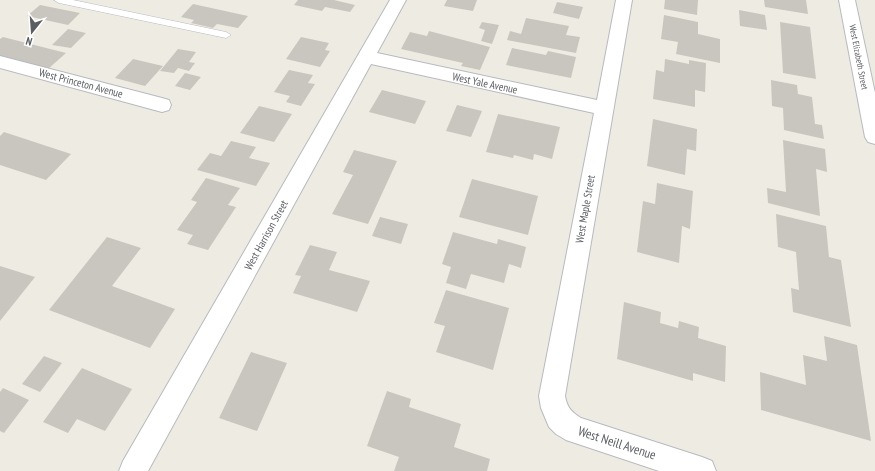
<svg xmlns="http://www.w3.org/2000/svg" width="875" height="471" font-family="'PT Sans Narrow',sans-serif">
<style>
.building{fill:#c9c6bf}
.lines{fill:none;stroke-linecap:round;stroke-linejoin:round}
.lane-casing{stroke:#b7babf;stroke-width:1}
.street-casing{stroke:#b7babf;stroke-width:2}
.lane{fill:#fff;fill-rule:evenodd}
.street{fill:#fff;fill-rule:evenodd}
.labels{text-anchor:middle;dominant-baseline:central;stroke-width:3;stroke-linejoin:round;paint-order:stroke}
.far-street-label{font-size:9px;fill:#5a5e63;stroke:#fff}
.street-label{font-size:11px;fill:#5a5e63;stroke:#fff}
.near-street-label{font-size:13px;fill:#5a5e63;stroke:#fff}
</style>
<rect width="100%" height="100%" fill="#eeece2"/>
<g class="building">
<path d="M298 0H334L355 5 350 12 325 7 322 11 294 5Z"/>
<path d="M447 0H477L473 11 444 6Z"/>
<path d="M665 0H698L697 15 664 9Z"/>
<path d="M764 0H806L808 14 765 7Z"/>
<path d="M557 2 583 7 579 19 553 13Z"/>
<path d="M193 4 248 16 238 28 217 24 213 28 191 23 194 20 181 17Z"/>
<path d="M40 5 80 13 68 25 27 16Z"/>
<path d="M739 10 765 15 767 30 740 26Z"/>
<path d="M664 15 698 22V34L720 39V63L676 54 678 42 661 39Z"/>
<path d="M526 18 569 26 566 35 580 37 576 53 507 40 510 31 521 34Z"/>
<path d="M482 22 499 25 492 44 481 41 485 30 479 28Z"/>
<path d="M780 22 810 27 816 79 783 73Z"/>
<path d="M68 29 86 33 71 48 52 45Z"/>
<path d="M429 31 490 47 480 70 461 66 463 63 401 49 410 32 427 36Z"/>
<path d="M3 37 66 53 48 69 0 57V39Z"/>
<path d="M301 37 329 43 325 50 330 51 320 67 286 59Z"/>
<path d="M512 48 546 55 548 51 576 57 571 78 506 65Z"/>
<path d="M178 49 196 52 189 62 195 63 189 71 178 68 174 73 160 71Z"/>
<path d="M133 59 163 66 145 86 115 78Z"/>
<path d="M665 59 689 64V60L706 63 705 92 695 90V107L653 99 656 70 664 72Z"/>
<path d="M289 70 313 75 308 83 315 84 301 106 286 102 290 96 274 92Z"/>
<path d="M185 73 201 77 190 90 175 86Z"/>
<path d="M771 80 797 85 798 94 812 97 815 124 822 125 824 139 784 130 783 108 772 106Z"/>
<path d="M382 90 426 101 415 124 369 112Z"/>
<path d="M457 105 482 111 471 137 446 131Z"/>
<path d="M259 106 292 114 274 142 240 133Z"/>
<path d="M498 114 560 127 552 159 534 154 533 160 514 155 513 158 486 152Z"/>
<path d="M653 119 697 129 696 151 687 149 685 175 647 166Z"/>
<path d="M4 132 71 154 46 180 0 165V136Z"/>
<path d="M783 140 825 149 827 172 816 169 820 216 768 203 767 188 786 192Z"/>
<path d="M231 141 256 147 249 158 270 163 256 186 197 170 210 153 221 156Z"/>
<path d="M354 150 397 161 368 224 332 214 353 175 343 172Z"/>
<path d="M206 178 240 188 228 205 236 207 208 250 187 244 193 235 177 230 197 202 191 200Z"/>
<path d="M472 179 538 196 528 235 459 217Z"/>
<path d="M657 183 693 191 690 229 682 226 679 263 637 252 643 201 655 204Z"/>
<path d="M776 214 826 226 829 257 841 260 851 327 793 312 791 288 799 290 796 252 778 247Z"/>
<path d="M380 217 408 224 401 244 372 236Z"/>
<path d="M453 232 497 244 498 239 526 247 521 268 509 264 504 283 471 274 466 289 446 283 451 267 442 264Z"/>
<path d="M107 237 141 248 112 286 175 309 150 348 49 310Z"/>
<path d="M310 245 337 252 329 270 370 281 357 312 293 293 301 276 295 275Z"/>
<path d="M0 266 35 277 0 321Z"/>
<path d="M446 290 509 308 493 370 436 352 445 326 434 323Z"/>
<path d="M624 302 661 312 660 323 678 328 679 321 699 327 698 338 726 346 725 382 693 373V381L617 359Z"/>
<path d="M824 336 857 345 871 441 761 410 760 372 806 385 803 355 827 361Z"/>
<path d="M251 352 287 363 257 431 219 418Z"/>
<path d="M44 356 62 363 40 392 22 384Z"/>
<path d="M82 368 132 389 105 431 77 419 68 433 43 422Z"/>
<path d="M3 388 29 400 4 433 0 431V392Z"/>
<path d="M387 391 411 399 409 407 461 424 454 447 490 459 487 471H394L399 457 367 446Z"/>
</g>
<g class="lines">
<g class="lane-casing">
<path id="lane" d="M54 0H73L226 32 231 35 226 38 59 3Z"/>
</g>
<g class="street-casing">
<g id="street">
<path d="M390 0H406L377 53 597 100 616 0H632L565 396C567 407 571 412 581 418L702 457 712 461 716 471H659L566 440 556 434 549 427 541 408 539 396 594 113 371 64 148 471H119L123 461Z"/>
<path d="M839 0H855L875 93V144L868 142 865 137Z"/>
<path d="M0 56 162 98 169 100 171 105 169 110 162 112 0 68Z"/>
</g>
</g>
<use href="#lane" class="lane"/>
<use href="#street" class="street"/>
</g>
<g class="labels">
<g class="far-street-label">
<text transform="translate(859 57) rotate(79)">West Elizabeth Street</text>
</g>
<g class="street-label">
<text transform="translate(81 83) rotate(15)">West Princeton Avenue</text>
<text transform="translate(485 83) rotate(12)">West Yale Avenue</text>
<text transform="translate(585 209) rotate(-80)">West Maple Street</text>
<text transform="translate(266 235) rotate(-61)">West Harrison Street</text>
</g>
<g class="near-street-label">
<text transform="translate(617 443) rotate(18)">West Neill Avenue</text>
</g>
</g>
<g transform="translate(32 32) rotate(197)" stroke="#ffffff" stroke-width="3" paint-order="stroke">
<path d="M0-3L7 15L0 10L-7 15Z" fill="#5a5e63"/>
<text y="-6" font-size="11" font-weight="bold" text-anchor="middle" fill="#5a5e63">N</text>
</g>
</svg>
